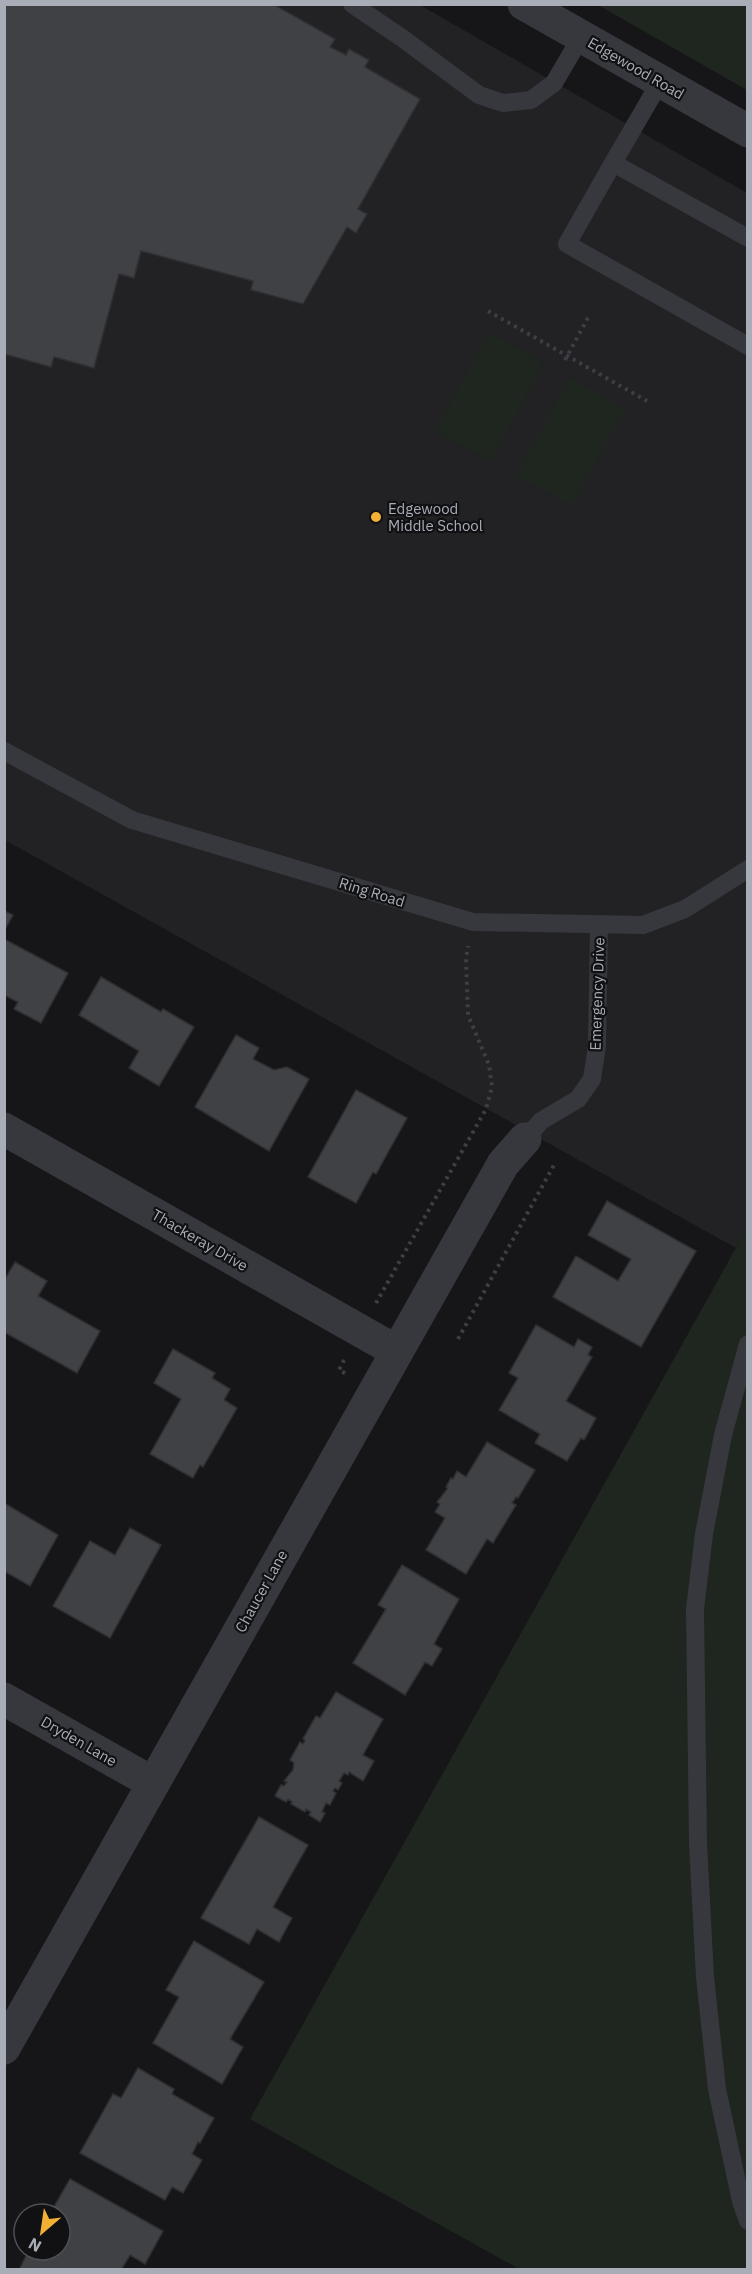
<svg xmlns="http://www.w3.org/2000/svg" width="752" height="2274" font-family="'IBM Plex Sans',sans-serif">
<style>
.built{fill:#222225}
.green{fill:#1e261f}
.building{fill:#404145;stroke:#303034;stroke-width:1.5}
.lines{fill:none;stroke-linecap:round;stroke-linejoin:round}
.path{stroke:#3d3f44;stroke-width:4;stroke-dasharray:3 4.5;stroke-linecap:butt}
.lane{stroke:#37383d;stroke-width:18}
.street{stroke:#37383d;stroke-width:33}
.poi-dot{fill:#f2b134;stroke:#111113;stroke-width:2}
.labels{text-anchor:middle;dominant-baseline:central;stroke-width:4.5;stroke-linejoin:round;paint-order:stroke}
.street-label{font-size:15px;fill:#a8adb8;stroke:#111113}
.poi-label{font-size:15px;fill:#a8adb8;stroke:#111113;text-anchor:start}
</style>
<rect width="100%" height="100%" fill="#161618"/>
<path class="built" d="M5 5H420L747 193 748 1228 736 1248 5 840Z"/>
<g class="green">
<path d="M598 5H747V90Z"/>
<path d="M490 333 544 364 490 461 435 430Z"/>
<path d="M570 378 625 409 571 506 516 475Z"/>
<path d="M747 1228V2269H519L250 2119Z"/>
</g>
<g class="building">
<path d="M4 4H273L335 39 330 47 346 55 349 49 369 60 365 67 420 99 358 209 367 214 356 233 347 227 303 304 251 290 253 281 141 251 134 278 119 274 94 368 54 357 51 367 4 354Z"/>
<path d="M4 911 13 915 4 931Z"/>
<path d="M4 939 68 973 41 1023 14 1009 18 1002 4 995Z"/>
<path d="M101 977 161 1012 163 1009 194 1027 159 1086 129 1068 139 1051 79 1015Z"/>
<path d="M236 1035 259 1048 253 1059 274 1070 287 1067 309 1079 269 1151 195 1107Z"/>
<path d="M356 1090 407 1118 376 1174 373 1172 356 1203 308 1177Z"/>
<path d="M607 1201 696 1251 641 1347 553 1297 576 1256 618 1281 631 1259 588 1235Z"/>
<path d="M15 1262 47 1281 38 1296 100 1331 77 1373 4 1332V1281Z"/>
<path d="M536 1325 574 1347 578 1339 592 1347 588 1355 592 1357 566 1401 596 1418 584 1440 581 1438 567 1461 535 1443 540 1434 499 1410 518 1378 509 1373Z"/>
<path d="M173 1349 215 1373 212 1378 230 1389 224 1400 237 1408 203 1467 200 1465 193 1478 150 1454 181 1399 154 1383Z"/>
<path d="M487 1442 535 1470 518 1498 516 1497 512 1503 516 1505 493 1543 487 1539 466 1574 426 1550 445 1518 435 1512 440 1504 437 1502 448 1488 446 1487 451 1478 453 1479 457 1471 466 1477Z"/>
<path d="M4 1503 58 1535 30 1586 4 1571Z"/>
<path d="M130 1528 161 1545 110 1638 53 1606 90 1541 115 1555Z"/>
<path d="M402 1565 459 1599 434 1644 442 1649 432 1666 425 1662 405 1695 353 1663 386 1609 378 1605Z"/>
<path d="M336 1692 383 1719 363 1755 374 1761 363 1781 349 1772 348 1775 344 1773 339 1781 342 1783 338 1790 335 1788 333 1791 336 1793 330 1805 326 1803 322 1812 325 1813 320 1822 309 1815 311 1812 306 1809 305 1812 291 1804 292 1802 288 1799 286 1802 275 1796 281 1785 284 1786 287 1782 284 1781 293 1770 294 1763 290 1760 300 1742 303 1744 305 1740 303 1739 316 1716 320 1718Z"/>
<path d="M259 1817 308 1845 273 1907 292 1918 279 1942 257 1929 249 1944 201 1918Z"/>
<path d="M194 1941 264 1982 230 2039 243 2047 222 2084 153 2043 179 1997 166 1990Z"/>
<path d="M138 2068 174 2089 172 2094 214 2118 200 2143 198 2142 192 2154 202 2160 183 2193 172 2187 165 2200 80 2153 113 2094 121 2098Z"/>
<path d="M70 2179 163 2231 145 2264 130 2255 121 2270H19L29 2250H60V2214L51 2212Z"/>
</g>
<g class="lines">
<g class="path">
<path d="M488 311 647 401"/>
<path d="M565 360 590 314"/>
<path d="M376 1303 486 1109 492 1087 489 1065 468 1015 466 959 468 946"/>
<path d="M458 1339 554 1165"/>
<path d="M344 1360 339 1370 348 1375"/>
</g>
<g class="lane">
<path d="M352 4 402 38 479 95 503 103 531 100 554 83 581 37"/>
<path d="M613 163 660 82"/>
<path d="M748 238 613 163 567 244 748 346"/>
<path d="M4 751 132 820 473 922 643 925 685 909 748 869"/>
<path d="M525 1139 541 1121 578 1099 592 1079 597 1046 599 925"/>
<path d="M748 1344 723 1435 704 1534 695 1609 698 1844 705 1977 717 2089 741 2201 748 2221"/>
</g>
<g class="street">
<path d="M524 4 748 131"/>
<path d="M4 1129 396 1351"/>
<path d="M4 1699 153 1783"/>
<path d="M4 2048 503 1164 525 1139"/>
</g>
</g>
<circle class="poi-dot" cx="376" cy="517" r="6"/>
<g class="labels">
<g class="street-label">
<text transform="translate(636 68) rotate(30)">Edgewood Road</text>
<text transform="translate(372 892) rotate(17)">Ring Road</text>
<text transform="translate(597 994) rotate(-88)">Emergency Drive</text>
<text transform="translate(200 1240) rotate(30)">Thackeray Drive</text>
<text transform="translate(261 1591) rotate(-61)">Chaucer Lane</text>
<text transform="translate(79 1741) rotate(30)">Dryden Lane</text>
</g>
<g class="poi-label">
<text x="388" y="508">Edgewood<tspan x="388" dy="17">Middle School</tspan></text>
</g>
</g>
<rect width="752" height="2274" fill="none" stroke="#a8adb8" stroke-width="12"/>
<g transform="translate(42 2232) rotate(209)"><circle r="28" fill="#111113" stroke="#4d4f55" stroke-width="1.5"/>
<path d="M0-4.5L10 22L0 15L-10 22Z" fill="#f2b134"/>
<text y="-9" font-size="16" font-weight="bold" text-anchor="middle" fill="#a8adb8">N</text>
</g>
</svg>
